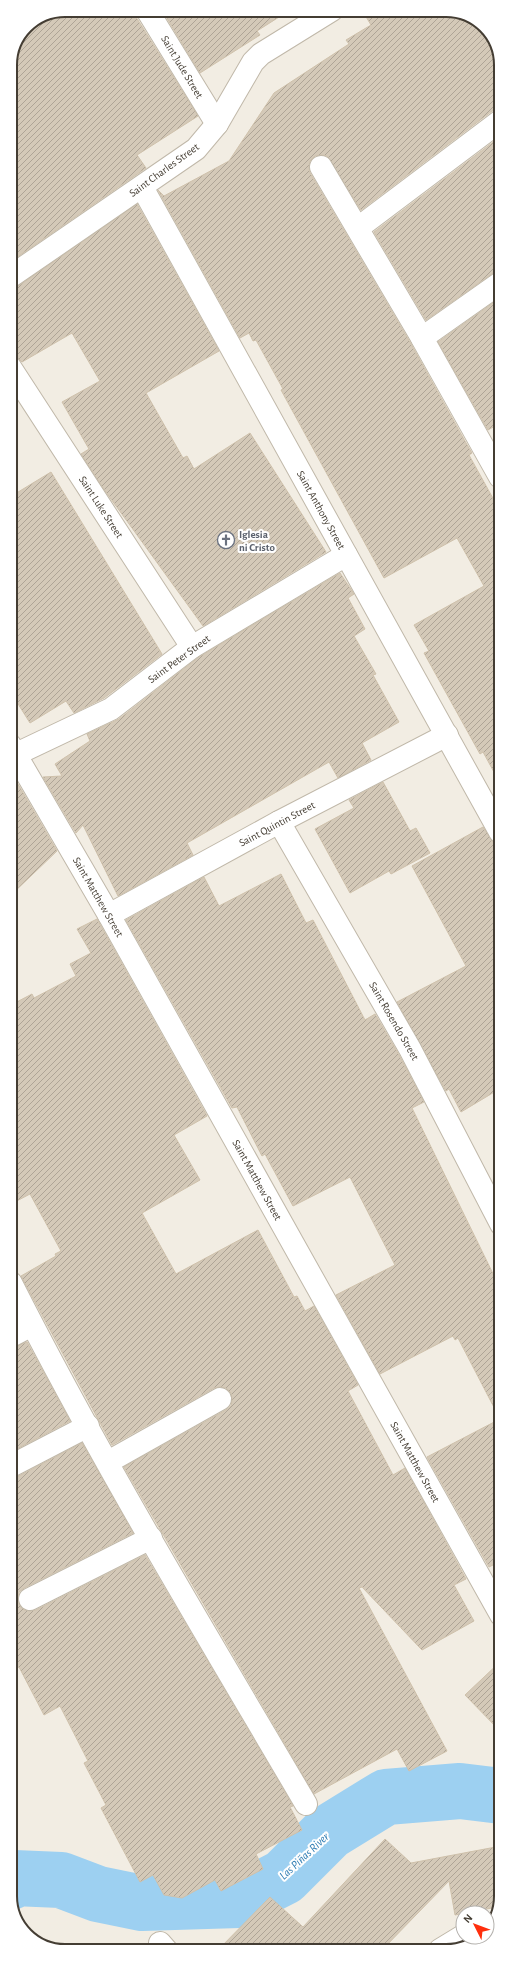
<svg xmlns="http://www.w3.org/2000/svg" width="511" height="1961" font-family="'Alegreya Sans',sans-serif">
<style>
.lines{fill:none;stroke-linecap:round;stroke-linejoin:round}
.river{stroke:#9dd0f1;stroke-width:56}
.building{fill:url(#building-hatch);stroke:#cfc1ab}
.street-casing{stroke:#c0b8a9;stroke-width:24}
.street{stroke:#fff;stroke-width:22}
.labels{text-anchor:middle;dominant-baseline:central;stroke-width:4;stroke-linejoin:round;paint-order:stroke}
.street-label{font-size:11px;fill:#443d33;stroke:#fff}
.worship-label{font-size:11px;font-weight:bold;fill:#5b616d;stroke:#fff;text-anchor:start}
.water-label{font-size:12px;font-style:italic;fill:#2b7ab1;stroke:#fff}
.rim{fill:none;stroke:#443d33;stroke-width:2}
</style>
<defs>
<pattern id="building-hatch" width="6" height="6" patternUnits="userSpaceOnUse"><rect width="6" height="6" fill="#d4c9b8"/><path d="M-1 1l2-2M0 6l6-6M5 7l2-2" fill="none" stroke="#aea496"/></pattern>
</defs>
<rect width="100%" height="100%" fill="#f2ede3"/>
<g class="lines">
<path class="river" d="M11 1882 14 1878 61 1880 98 1894 142 1903 239 1900 284 1877 329 1832 386 1797 460 1791 501 1796"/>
</g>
<g class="building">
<path d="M65 10H135L136 17 198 116 137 155 146 168 10 262V64L26 26Z"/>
<path d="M162 10H290L257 31 260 35 200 73Z"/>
<path d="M362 10H453L483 24 500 54V109L492 111 361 210 327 156 321 155 315 156 310 161 309 167 310 173 411 344 466 443 472 453 469 455 500 511V783L483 752 480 754 424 653 429 651 414 625 484 586 457 538 384 578 281 390 283 389 256 340 253 341 249 333 240 338 158 190 164 196 229 161 274 93 349 44 346 40 371 25Z"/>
<path d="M500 137V271L493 273 426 320 374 232Z"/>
<path d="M137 204 219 351 146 393 183 458 187 456 194 469 250 433 326 552 203 626 103 488 81 454 89 449 62 402 100 381 72 333 22 362 16 356 10 355V289L17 287Z"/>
<path d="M500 298V423L488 430 438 342Z"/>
<path d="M51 472 162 654 104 698 74 713 66 701 30 723 10 691V497Z"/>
<path d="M340 573 354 594 348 598 365 629 354 636 376 674 373 675 399 722 362 743 371 760 338 778 329 762 187 843 193 855 118 896 83 825 76 833 43 777 62 776 55 764 90 741 87 734 119 719 199 657Z"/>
<path d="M15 779 57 851 10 896V780Z"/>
<path d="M383 782 410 831 416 828 430 853 391 874 389 871 350 893 315 829 354 808 349 800Z"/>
<path d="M483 827 493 842 500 844 501 1088 461 1112 449 1089 446 1091 397 1002 466 966 412 866Z"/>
<path d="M281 874 306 923 313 920 365 1020 375 1014 399 1055 424 1102 412 1108 501 1290V1561L489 1567 427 1457 500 1419 458 1338 455 1340 453 1336 380 1374 336 1295 395 1265 350 1177 293 1206 265 1154 262 1156 237 1107 232 1108 126 920 204 877 219 906Z"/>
<path d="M97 919 207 1116 174 1135 200 1180 142 1213 176 1274 258 1230 294 1297 297 1296 305 1311 314 1306 358 1385 348 1391 393 1475 405 1468 466 1579 454 1585 474 1621 422 1650 362 1587 359 1588 447 1751 409 1771 397 1749 314 1794 124 1467 226 1410 231 1406 232 1400 231 1393 226 1388 221 1387 214 1388 112 1445 21 1276 56 1256 55 1254 61 1251 30 1194 11 1204V1005L32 994 34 998 76 976 70 964 91 953 77 929Z"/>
<path d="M27 1342 70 1421 11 1452V1348Z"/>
<path d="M82 1443 133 1533 24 1588 19 1592 18 1598 19 1604 24 1610 30 1611 36 1610 145 1555 293 1806 290 1807 302 1830 256 1854 263 1869 221 1891 215 1880 182 1898 164 1895 153 1875 140 1882 101 1808 106 1805 84 1763 88 1761 60 1706 44 1715 19 1667 11 1671V1478L17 1477Z"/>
<path d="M501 1661V1732L465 1695Z"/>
<path d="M385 1839 411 1863 501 1846V1897L497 1907 455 1915 449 1881 382 1950H218L270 1897 303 1927Z"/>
</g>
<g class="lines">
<g class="street-casing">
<g id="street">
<path d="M147 10 217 124"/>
<path d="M321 167 422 338 500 477"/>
<path d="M142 187 500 832"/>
<path d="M358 228 500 121"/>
<path d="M10 277 196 149 217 124 253 62 261 54 332 10"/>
<path d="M422 338 500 283"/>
<path d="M10 367 192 647"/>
<path d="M10 745 109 915 501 1615"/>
<path d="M10 757 111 709 192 647 346 555"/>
<path d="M279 822 410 1049 501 1224"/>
<path d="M109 915 279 822 447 735"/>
<path d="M11 1283C101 1461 205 1632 306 1804"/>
<path d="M11 1336 32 1325"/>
<path d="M108 1462 220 1399"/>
<path d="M11 1466 88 1426"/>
<path d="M30 1599 151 1538"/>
<path d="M487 1930 490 1929"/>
<path d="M160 1943 167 1951"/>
<path d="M440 1950 463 1936"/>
</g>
</g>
<use href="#street" class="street"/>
</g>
<defs>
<g id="church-ring" transform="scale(0.9)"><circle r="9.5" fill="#fff" stroke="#6b7280" stroke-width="1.5"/><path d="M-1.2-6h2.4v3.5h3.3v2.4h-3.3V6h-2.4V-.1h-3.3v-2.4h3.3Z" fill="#6b7280"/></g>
</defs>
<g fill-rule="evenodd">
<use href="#church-ring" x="226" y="540"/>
</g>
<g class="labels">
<g class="street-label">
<text transform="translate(182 67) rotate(59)">Saint Jude Street</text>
<text transform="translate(164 170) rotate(-36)">Saint Charles Street</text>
<text transform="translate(101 507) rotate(57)">Saint Luke Street</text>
<text transform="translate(321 510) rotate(61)">Saint Anthony Street</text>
<text transform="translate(179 659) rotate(-36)">Saint Peter Street</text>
<text transform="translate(277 824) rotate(-28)">Saint Quintin Street</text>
<text transform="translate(98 897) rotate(60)">Saint Matthew Street</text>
<text transform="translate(394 1021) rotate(60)">Saint Rosendo Street</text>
<text transform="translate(257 1180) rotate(61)">Saint Matthew Street</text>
<text transform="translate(415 1462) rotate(61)">Saint Matthew Street</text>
</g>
<g class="worship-label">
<text x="239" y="534">Iglesia<tspan x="239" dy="13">ni Cristo</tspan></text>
</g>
<g class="water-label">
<text transform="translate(304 1856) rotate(-43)">Las Piñas River</text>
</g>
</g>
<path d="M0 0H511V1961H0ZM65 17H446A48 48 0 0 1 494 65V1896A48 48 0 0 1 446 1944H65A48 48 0 0 1 17 1896V65A48 48 0 0 1 65 17Z" fill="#fff" fill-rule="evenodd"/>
<path class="rim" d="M65 17H446A48 48 0 0 1 494 65V1896A48 48 0 0 1 446 1944H65A48 48 0 0 1 17 1896V65A48 48 0 0 1 65 17Z"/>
<g transform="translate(475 1925) rotate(312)"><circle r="19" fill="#ffffff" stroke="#b4b1ad"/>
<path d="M0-3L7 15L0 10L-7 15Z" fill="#ff2f0d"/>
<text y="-6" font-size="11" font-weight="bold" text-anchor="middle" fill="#443d33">N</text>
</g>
</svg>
